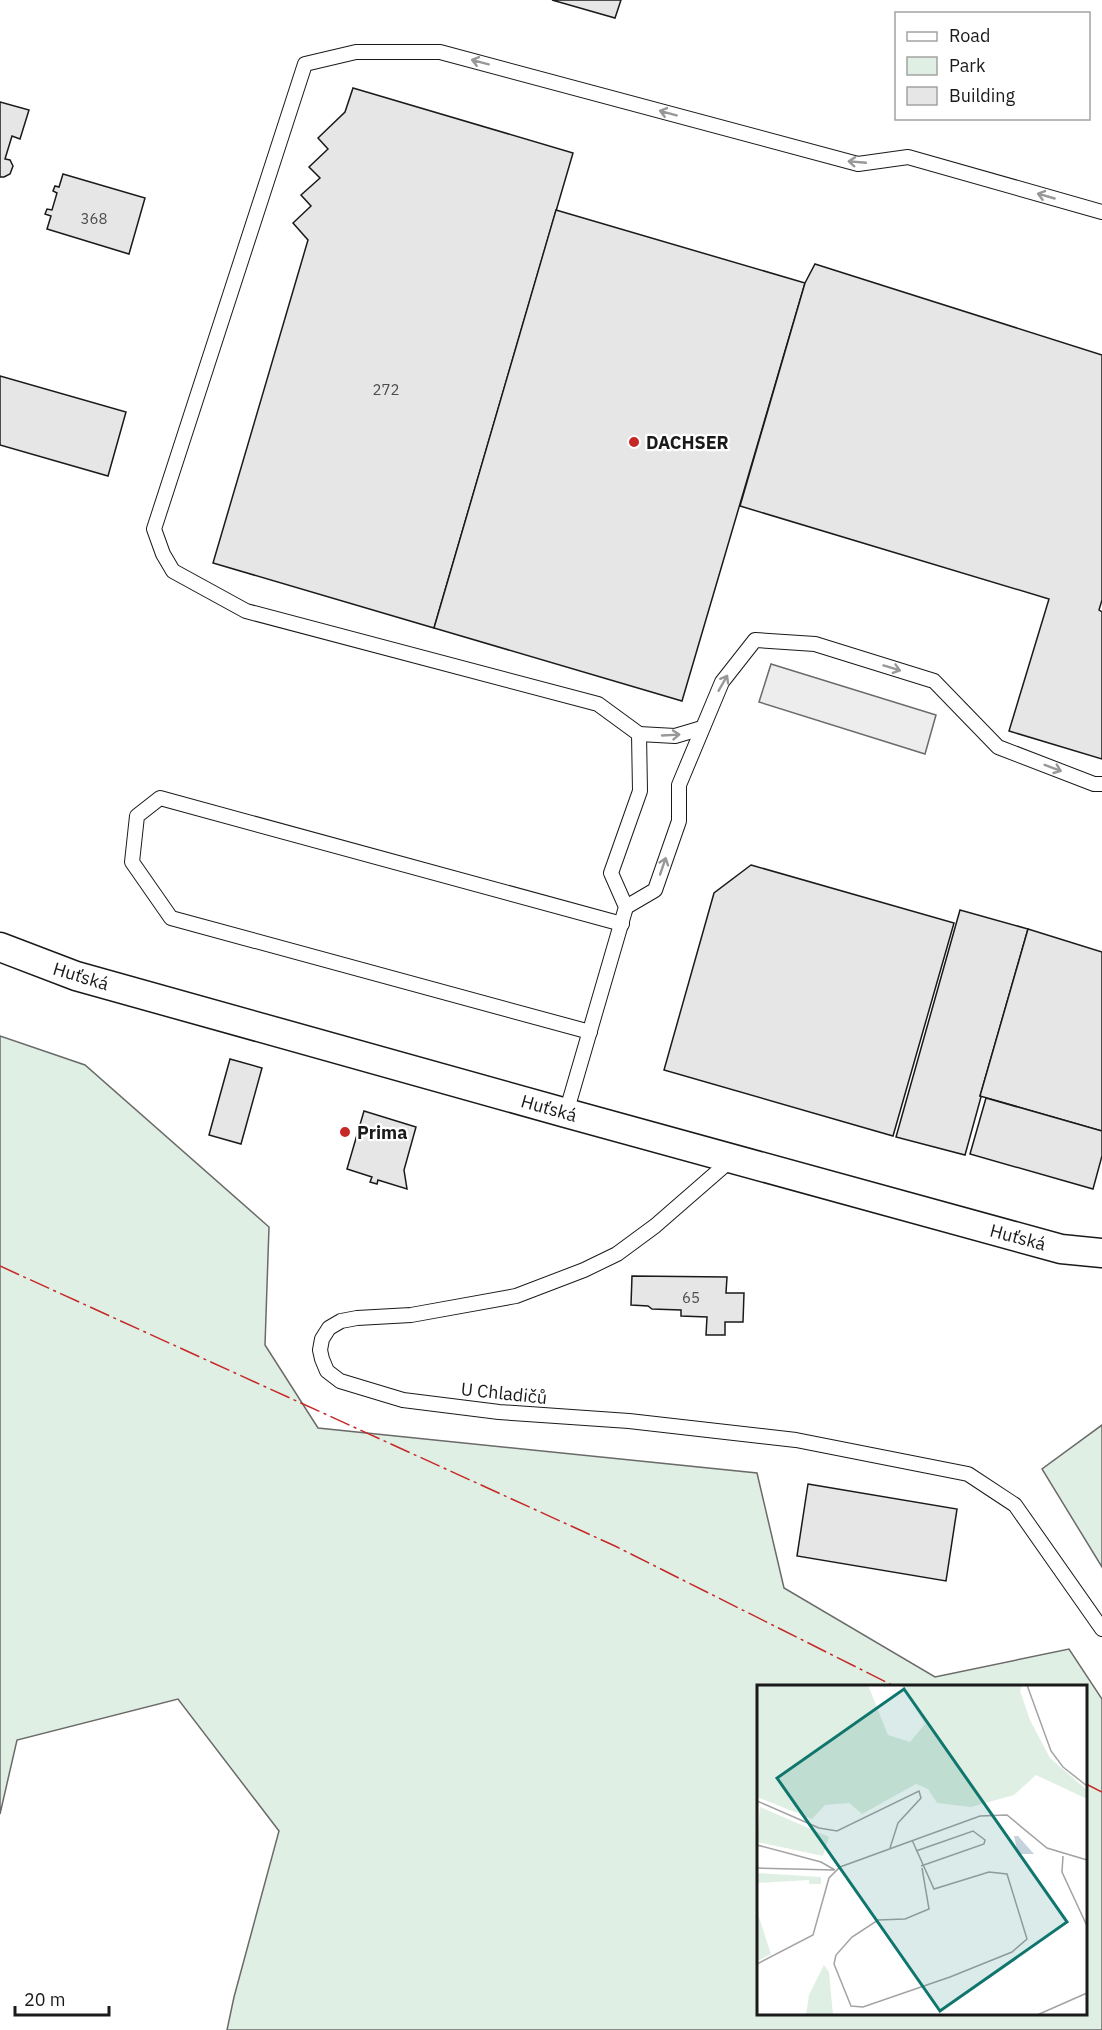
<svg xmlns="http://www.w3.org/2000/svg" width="1102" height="2030" font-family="'IBM Plex Sans',sans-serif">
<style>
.green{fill:#e0efe3;stroke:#6a6a6a;stroke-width:1.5;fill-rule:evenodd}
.parking{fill:#ededed;stroke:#6a6a6a;stroke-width:1.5}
.building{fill:#e6e6e6;stroke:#1a1a1a;stroke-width:1.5}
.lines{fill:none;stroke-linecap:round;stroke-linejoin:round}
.service-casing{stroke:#1a1a1a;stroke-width:16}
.minor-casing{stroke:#1a1a1a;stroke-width:31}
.service{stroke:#fff;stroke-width:14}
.minor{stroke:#fff;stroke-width:28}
.power{stroke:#c62828;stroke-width:1.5;stroke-dasharray:21 4.5 3 4.5;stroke-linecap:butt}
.oneway{stroke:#989898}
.poi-dot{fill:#c62828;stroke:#fff;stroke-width:2}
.labels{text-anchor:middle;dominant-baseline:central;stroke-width:4.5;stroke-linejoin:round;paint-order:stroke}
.number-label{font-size:15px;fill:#4d4d4d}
.poi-label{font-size:18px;font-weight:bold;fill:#1a1a1a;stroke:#fff;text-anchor:start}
.street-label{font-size:18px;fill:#1a1a1a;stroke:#fff}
.inset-road{fill:none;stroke:#a3a3a3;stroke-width:1.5}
.view{fill:#0f766e;fill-opacity:0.15;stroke:#0f766e;stroke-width:3}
.inset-edge{fill:none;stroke:#1a1a1a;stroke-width:3}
</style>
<rect width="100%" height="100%" fill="#fff"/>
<g class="green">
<path d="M0 1036 85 1065 269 1227 265 1345 318 1428 757 1473 784 1588 935 1677 1069 1649 1102 1699V2030H227L234 1997 279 1831 178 1699 17 1740 0 1814ZM1086 1686V2014H758V1686Z"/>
<path d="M1102 1425V1567L1042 1469Z"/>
</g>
<path class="parking" d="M771 664 936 715 925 754 759 702Z"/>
<g class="building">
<path d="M552 0H621L615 18Z"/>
<path d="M353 88 573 153 434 628 213 563 308 240 293 223 311 206 301 195 320 178 309 167 328 149 318 138 345 112Z"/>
<path d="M0 102 29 110 20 139 12 136 5 159 10 160 13 166 10 174 4 177H0Z"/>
<path d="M63 174 145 198 129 254 47 229 51 216 45 214 47 209 52 210 57 193 53 191 55 186 59 187Z"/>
<path d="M556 210 805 283 682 701 434 628Z"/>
<path d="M815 264 1102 355V600L1099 610 1102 612V759L1009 731 1049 599 740 506 805 283Z"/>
<path d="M0 376 126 412 108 476 0 445Z"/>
<path d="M751 865 954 923 893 1136 664 1070 714 893Z"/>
<path d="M960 910 1028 929 980 1096 981 1097 965 1155 896 1137Z"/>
<path d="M1028 929 1102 952V1131L980 1096Z"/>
<path d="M230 1059 262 1068 241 1144 209 1135Z"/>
<path d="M986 1098 1102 1131V1156L1093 1189 970 1154Z"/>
<path d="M364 1111 416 1127 404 1170 407 1189 378 1180 377 1184 370 1182 372 1177 347 1169Z"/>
<path d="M632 1276 727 1277 726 1293H744L743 1322H725V1335H706L707 1317 681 1316V1310L652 1309 648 1306 631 1305Z"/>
<path d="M808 1484 957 1509 946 1581 797 1556Z"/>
</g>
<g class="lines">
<g class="service-casing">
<g id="service">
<path d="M639 734 675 736 702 728"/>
<path d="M626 907 655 890 679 821V785L722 682 755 640 815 644 934 681 998 747 1094 784H1102"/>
<path d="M590 1032 171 918 132 862 137 816 160 798 622 924"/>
<path d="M566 1113 626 907 611 873 640 791 639 734 598 704 246 611 173 571 163 554 154 529 305 64 356 52H440L858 164 908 157 1102 212"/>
<path d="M732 1159 655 1226 617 1254 584 1270 516 1296 411 1315 357 1318 341 1321 329 1328 322 1339 320 1350 322 1359 327 1371 340 1381 403 1400 499 1412 629 1421 796 1440 968 1474 1015 1505 1102 1629"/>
</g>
</g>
<g class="minor-casing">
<path id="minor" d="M0 947 76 976 566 1113 1061 1249 1102 1253"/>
</g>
<use href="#service" class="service"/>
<use href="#minor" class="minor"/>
<g class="power">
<path d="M0 1266 615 1546 894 1686"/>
<path d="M1086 1784 1102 1792"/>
</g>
</g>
<defs><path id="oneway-shaft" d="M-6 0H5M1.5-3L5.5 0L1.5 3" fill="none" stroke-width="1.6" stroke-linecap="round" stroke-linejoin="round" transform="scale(1.5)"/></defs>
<g class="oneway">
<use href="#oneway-shaft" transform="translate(480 62) rotate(-165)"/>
<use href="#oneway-shaft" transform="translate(668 113) rotate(-165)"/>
<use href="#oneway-shaft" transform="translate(857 162) rotate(-175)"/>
<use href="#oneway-shaft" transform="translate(1046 196) rotate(-164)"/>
<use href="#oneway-shaft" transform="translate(892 668) rotate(17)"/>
<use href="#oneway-shaft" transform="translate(723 683) rotate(-60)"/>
<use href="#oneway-shaft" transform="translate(671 735) rotate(-3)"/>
<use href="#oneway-shaft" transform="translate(1053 768) rotate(21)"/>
<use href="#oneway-shaft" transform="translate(663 866) rotate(-71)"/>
</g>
<g class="poi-dot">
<circle cx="634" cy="442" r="6"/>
<circle cx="345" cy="1132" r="6"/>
</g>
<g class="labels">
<g class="number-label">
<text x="94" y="218">368</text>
<text x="386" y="389">272</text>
<text x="691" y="1297">65</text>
</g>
<g class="poi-label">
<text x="646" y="442">DACHSER</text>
<text x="357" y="1132">Prima</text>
</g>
<g class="street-label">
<text transform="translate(81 976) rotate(17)">Huťská</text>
<text transform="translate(549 1108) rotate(16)">Huťská</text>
<text transform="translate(1018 1237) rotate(15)">Huťská</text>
<text transform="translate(504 1393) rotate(6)">U Chladičů</text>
</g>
</g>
<g transform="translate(757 1685)">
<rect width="330" height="330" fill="#fff"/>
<path d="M0 0H111L131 50 153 57 168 39 144 0H265L263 6 273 35 293 73 330 105V114L279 90 257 110 214 122 180 118 171 104 159 99 105 129 92 118 68 120 55 134 0 112ZM3 122 72 152 66 171 0 157ZM0 188 64 192V199H52V195L0 198ZM0 226 14 269 0 276ZM67 280 72 287 76 330H49L52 310Z" fill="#e0efe3"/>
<path d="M257 151H261L277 169H261Z" fill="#c6d2dc"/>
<path class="inset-road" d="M270 0 294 66 306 82 330 101M0 116 62 143 80 146 162 106 164 113 141 138 133 163M155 155 177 204 232 187 250 189 270 254 255 267 193 292 106 322 94 321 77 279 79 270 95 252 121 235 148 234 172 224 165 183M0 160 64 177 78 185M159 166 216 146 228 155 227 159 164 181M306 171 305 187 330 241M0 183 77 185M0 279 56 250 72 193 83 182 223 131 250 130 290 163 330 175M280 330 330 308"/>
<path class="view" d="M147 4 310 237 183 326 20 93Z"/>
<rect width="330" height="330" class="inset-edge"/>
</g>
<rect x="895" y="12" width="195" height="108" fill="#ffffff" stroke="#a3a3a3" stroke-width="1.5"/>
<rect x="907" y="32" width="30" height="9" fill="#ffffff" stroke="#a3a3a3" stroke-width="1.5"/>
<text x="949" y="42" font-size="18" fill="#1a1a1a">Road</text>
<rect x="907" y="57" width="30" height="18" fill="#e0efe3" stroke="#a3a3a3" stroke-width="1.5"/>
<text x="949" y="72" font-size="18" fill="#1a1a1a">Park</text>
<rect x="907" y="87" width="30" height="18" fill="#e6e6e6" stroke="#a3a3a3" stroke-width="1.5"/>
<text x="949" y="102" font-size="18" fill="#1a1a1a">Building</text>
<path d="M15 2006v9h94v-9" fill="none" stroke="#1a1a1a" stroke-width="3"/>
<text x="24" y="2006" font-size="18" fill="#1a1a1a" stroke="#ffffff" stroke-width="4.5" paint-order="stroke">20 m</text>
</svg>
